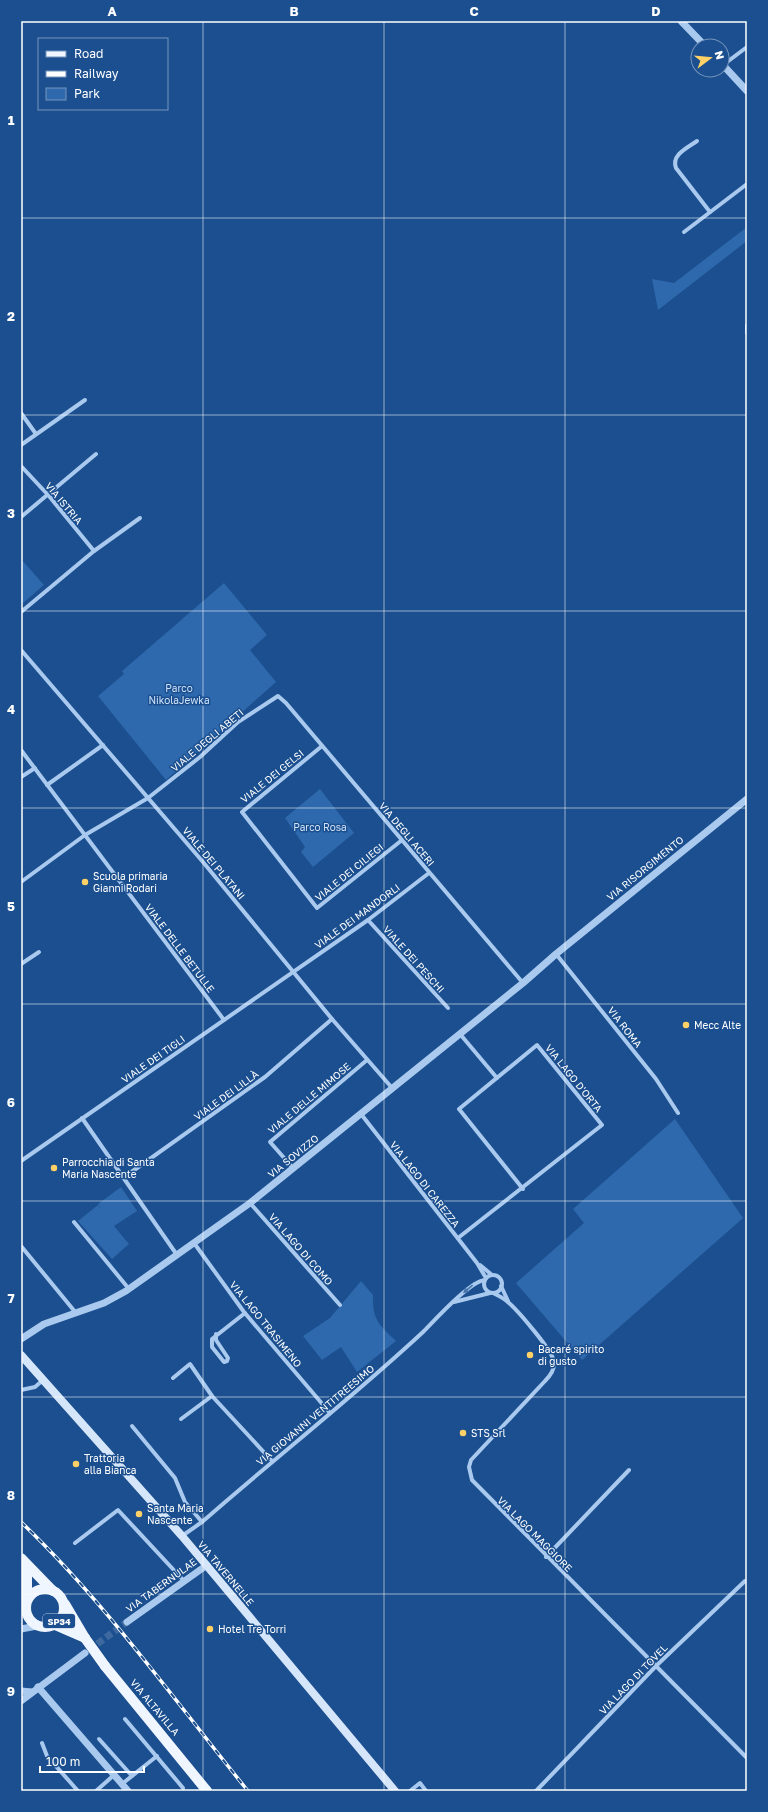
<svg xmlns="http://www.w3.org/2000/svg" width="768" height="1812" font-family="'Golos Text',sans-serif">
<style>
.green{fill:#2e69ad}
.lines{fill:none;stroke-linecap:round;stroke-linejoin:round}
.tertiary-tunnel{stroke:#3d69a0;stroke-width:7;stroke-dasharray:7 3.5;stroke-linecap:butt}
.minor{stroke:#a9c9ee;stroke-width:4}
.tertiary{stroke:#a9c9ee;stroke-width:7}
.secondary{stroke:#d6e6fa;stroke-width:8}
.primary{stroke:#f0f6ff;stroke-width:10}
.rail-casing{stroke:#fff;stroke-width:3.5}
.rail{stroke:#1b4f8f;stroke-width:2;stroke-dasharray:6;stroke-linecap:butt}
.primary-bridge{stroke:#f0f6ff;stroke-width:10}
.oneway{fill:#4674ac}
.grid{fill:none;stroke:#fff;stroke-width:1;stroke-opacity:0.55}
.poi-dot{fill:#ffd166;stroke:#1b4f8f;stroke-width:1.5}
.labels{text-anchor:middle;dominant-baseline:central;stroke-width:3;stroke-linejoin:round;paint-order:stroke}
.shield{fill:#1b4f8f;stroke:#bbcadd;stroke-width:1}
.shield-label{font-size:9px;font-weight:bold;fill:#fff}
.street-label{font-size:10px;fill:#fff;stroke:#1b4f8f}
.park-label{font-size:10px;fill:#cfe3fa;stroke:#1b4f8f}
.poi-label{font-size:10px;fill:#fff;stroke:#1b4f8f;text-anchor:start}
.neatline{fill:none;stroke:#fff;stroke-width:1.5}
.grid-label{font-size:13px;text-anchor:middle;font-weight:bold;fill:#fff}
</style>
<rect width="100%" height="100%" fill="#1b4f8f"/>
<g class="green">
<path d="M747 227V241L658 310 652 279 674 283Z"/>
<path d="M21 559 44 585 23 603 21 601Z"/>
<path d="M224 583 267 635 250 650 276 682 166 780 98 696 124 674 122 671Z"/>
<path d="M320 789 354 833 313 867 301 852 305 847 285 818Z"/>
<path d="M675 1119 743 1218 582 1360 516 1283 584 1223 573 1209Z"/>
<path d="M121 1187 137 1211 114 1226 129 1244 112 1259 78 1221 98 1205 102 1210 98 1204Z"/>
<path d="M361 1281 373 1295C372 1319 379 1325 396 1341L357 1372 341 1347 322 1360 303 1336 330 1318Z"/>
</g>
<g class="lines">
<path class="tertiary-tunnel" d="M89 1650 127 1622"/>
<g class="minor">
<path d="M723 65 747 47"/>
<path d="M697 141C687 148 671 155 676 168L710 212"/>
<path d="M684 232 747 184"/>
<path d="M747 325V333"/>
<path d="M21 413 36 434"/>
<path d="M21 445 85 400"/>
<path d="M21 466 49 496 94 551"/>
<path d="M21 517 96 454"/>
<path d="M21 612 94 551 140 518"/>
<path d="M21 650 203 862 332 1019 393 1089"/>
<path d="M322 746 242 812 317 908 402 840"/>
<path d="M21 750 224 1020"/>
<path d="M21 777 35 768"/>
<path d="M47 785 103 745"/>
<path d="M21 882 85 835 148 798 200 757 238 722 278 696 286 703 523 983"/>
<path d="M368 920 448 1008"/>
<path d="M556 954 656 1079 678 1113"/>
<path d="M21 964 39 952"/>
<path d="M460 1034 497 1078"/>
<path d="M361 1114 477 1263 486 1278"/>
<path d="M82 1118 177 1255"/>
<path d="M21 1161 368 920 429 873"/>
<path d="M293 1168 270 1142 367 1060"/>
<path d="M123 1178 265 1077 332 1019"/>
<path d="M250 1203 340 1305"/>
<path d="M74 1222 129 1289"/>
<path d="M458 1238 602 1125 537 1045 459 1109 523 1189"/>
<path d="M194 1243 244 1312 330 1413"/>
<path d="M21 1246 76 1313"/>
<path d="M480 1265 492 1275"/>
<circle cx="493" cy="1284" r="9"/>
<path d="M501 1286 508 1301"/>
<path d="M493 1293C499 1296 504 1298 509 1303 518 1311 553 1351 554 1362 555 1370 550 1376 545 1381L471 1460 469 1467 472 1480 747 1758"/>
<path d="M454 1302 490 1293"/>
<path d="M216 1334V1340L228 1358 227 1361 224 1362 212 1347V1339L245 1313"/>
<path d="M173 1378 190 1364 212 1396 272 1461"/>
<path d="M21 1390 35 1387 43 1380"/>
<path d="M181 1419 212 1396"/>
<path d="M132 1426 175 1478 185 1502 202 1522"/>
<path d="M182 1536 202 1522C275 1458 352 1398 423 1332 435 1320 470 1281 485 1280"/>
<path d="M75 1543 118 1510 184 1581"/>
<path d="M546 1557 629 1470"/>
<path d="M125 1719 183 1788"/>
<path d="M99 1739 132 1776"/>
<path d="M42 1743 47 1756 78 1791"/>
<path d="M122 1784 157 1756"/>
<path d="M96 1791 114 1775"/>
<path d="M410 1791 420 1783 426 1791"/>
<path d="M536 1791 656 1666 745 1581"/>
</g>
<g class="tertiary">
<path d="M681 21 705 46"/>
<path d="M722 64 747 91"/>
<path d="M21 1339 44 1324 104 1303 126 1291 250 1203 523 983 556 954 747 799"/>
<path d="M21 1610 26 1605"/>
<path d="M127 1622 207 1565"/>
<path d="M21 1629 37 1626"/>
<path d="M38 1687 128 1791"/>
<path d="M21 1691 32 1692"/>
<path d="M21 1701 85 1653"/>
</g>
<path class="secondary" d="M21 1355 182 1536 395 1791"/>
<g class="primary">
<path d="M21 1558 53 1591"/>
<path d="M22 1561 27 1576V1600"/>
<circle cx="45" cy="1608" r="19"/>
<path d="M65 1604 85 1638"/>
<path d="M55 1625 85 1638"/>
<path d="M105 1666 207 1791"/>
</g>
<g class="rail-casing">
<path id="rail" d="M21 1522C106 1603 174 1700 248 1791"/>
</g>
<use href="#rail" class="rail"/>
<path class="primary-bridge" d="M85 1638 105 1666"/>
</g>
<defs><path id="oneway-solid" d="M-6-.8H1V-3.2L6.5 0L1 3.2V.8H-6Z"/></defs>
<use class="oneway" href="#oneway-solid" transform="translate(468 1289) rotate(140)"/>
<path class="grid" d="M203 21V1791M384 21V1791M565 21V1791M21 218H747M21 415H747M21 611H747M21 808H747M21 1004H747M21 1201H747M21 1397H747M21 1594H747"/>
<g class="poi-dot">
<circle cx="85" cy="882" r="4"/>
<circle cx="686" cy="1025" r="4"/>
<circle cx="54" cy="1168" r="4"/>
<circle cx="530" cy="1355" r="4"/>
<circle cx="463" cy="1433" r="4"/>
<circle cx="76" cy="1464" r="4"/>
<circle cx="139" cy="1514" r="4"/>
<circle cx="210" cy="1629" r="4"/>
</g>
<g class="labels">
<rect class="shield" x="43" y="1614" width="32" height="14" rx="3"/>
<g class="shield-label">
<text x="59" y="1621">SP34</text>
</g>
<g class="street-label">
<text transform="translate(64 503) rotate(50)">VIA ISTRIA</text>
<text transform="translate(207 740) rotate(-40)">VIALE DEGLI ABETI</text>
<text transform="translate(272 776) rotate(-39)">VIALE DEI GELSI</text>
<text transform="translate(407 834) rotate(50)">VIA DEGLI ACERI</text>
<text transform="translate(214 863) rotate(50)">VIALE DEI PLATANI</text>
<text transform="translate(645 868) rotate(-39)">VIA RISORGIMENTO</text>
<text transform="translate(349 872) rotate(-39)">VIALE DEI CILIEGI</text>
<text transform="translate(357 916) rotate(-36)">VIALE DEI MANDORLI</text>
<text transform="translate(180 948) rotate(53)">VIALE DELLE BETULLE</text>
<text transform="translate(414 959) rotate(48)">VIALE DEI PESCHI</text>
<text transform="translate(625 1027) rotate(52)">VIA ROMA</text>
<text transform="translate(153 1059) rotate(-35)">VIALE DEI TIGLI</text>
<text transform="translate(574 1078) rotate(51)">VIA LAGO D'ORTA</text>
<text transform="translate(226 1095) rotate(-36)">VIALE DEI LILLÀ</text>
<text transform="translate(309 1098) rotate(-40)">VIALE DELLE MIMOSE</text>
<text transform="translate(293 1156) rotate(-39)">VIA SOVIZZO</text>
<text transform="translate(425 1184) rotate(52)">VIA LAGO DI CAREZZA</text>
<text transform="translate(301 1249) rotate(49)">VIA LAGO DI COMO</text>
<text transform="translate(266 1324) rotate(51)">VIA LAGO TRASIMENO</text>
<text transform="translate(315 1415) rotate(-40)">VIA GIOVANNI VENTITREESIMO</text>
<text transform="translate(535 1534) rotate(45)">VIA LAGO MAGGIORE</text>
<text transform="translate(226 1573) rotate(50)">VIA TAVERNELLE</text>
<text transform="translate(161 1585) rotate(-36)">VIA TABERNULAE</text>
<text transform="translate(633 1679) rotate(-46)">VIA LAGO DI TOVEL</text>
<text transform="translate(155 1707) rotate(50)">VIA ALTAVILLA</text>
</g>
<g class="park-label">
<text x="179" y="688">Parco<tspan x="179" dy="12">NikolaJewka</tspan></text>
<text x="320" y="827">Parco Rosa</text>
</g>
<g class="poi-label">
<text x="93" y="876">Scuola primaria<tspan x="93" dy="12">Gianni Rodari</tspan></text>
<text x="694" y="1025">Mecc Alte</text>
<text x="62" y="1162">Parrocchia di Santa<tspan x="62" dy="12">Maria Nascente</tspan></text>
<text x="538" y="1349">Bacaré spirito<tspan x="538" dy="12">di gusto</tspan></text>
<text x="471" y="1433">STS Srl</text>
<text x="84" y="1458">Trattoria<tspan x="84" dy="12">alla Bianca</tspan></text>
<text x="147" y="1508">Santa Maria<tspan x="147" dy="12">Nascente</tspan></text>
<text x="218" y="1629">Hotel Tre Torri</text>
</g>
</g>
<rect width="768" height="1812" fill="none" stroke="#1b4f8f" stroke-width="44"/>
<rect x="38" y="38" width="130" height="72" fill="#1b4f8f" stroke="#7695bc"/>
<rect x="46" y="51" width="20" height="6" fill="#f0f6ff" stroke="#7695bc"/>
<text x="74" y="58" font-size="12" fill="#ffffff">Road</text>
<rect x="46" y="71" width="20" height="6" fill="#ffffff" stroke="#7695bc"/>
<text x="74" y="78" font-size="12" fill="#ffffff">Railway</text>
<rect x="46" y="88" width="20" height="12" fill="#2e69ad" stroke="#7695bc"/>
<text x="74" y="98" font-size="12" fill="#ffffff">Park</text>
<g transform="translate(710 58) rotate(74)"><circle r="19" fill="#1b4f8f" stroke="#7695bc"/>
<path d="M0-3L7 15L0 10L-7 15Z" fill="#ffd166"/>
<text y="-6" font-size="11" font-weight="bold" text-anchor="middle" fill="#ffffff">N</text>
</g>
<path d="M40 1766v6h104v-6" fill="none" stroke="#ffffff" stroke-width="2"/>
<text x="46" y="1766" font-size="12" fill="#ffffff" stroke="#1b4f8f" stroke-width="3" paint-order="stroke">100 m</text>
<rect x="22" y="22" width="724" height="1768" class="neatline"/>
<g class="grid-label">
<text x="112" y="16">A</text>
<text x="294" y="16">B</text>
<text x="474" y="16">C</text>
<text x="656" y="16">D</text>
<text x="11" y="125">1</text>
<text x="11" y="321">2</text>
<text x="11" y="518">3</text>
<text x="11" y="714">4</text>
<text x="11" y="911">5</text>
<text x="11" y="1107">6</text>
<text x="11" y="1303">7</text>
<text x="11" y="1500">8</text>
<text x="11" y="1696">9</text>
</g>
</svg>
